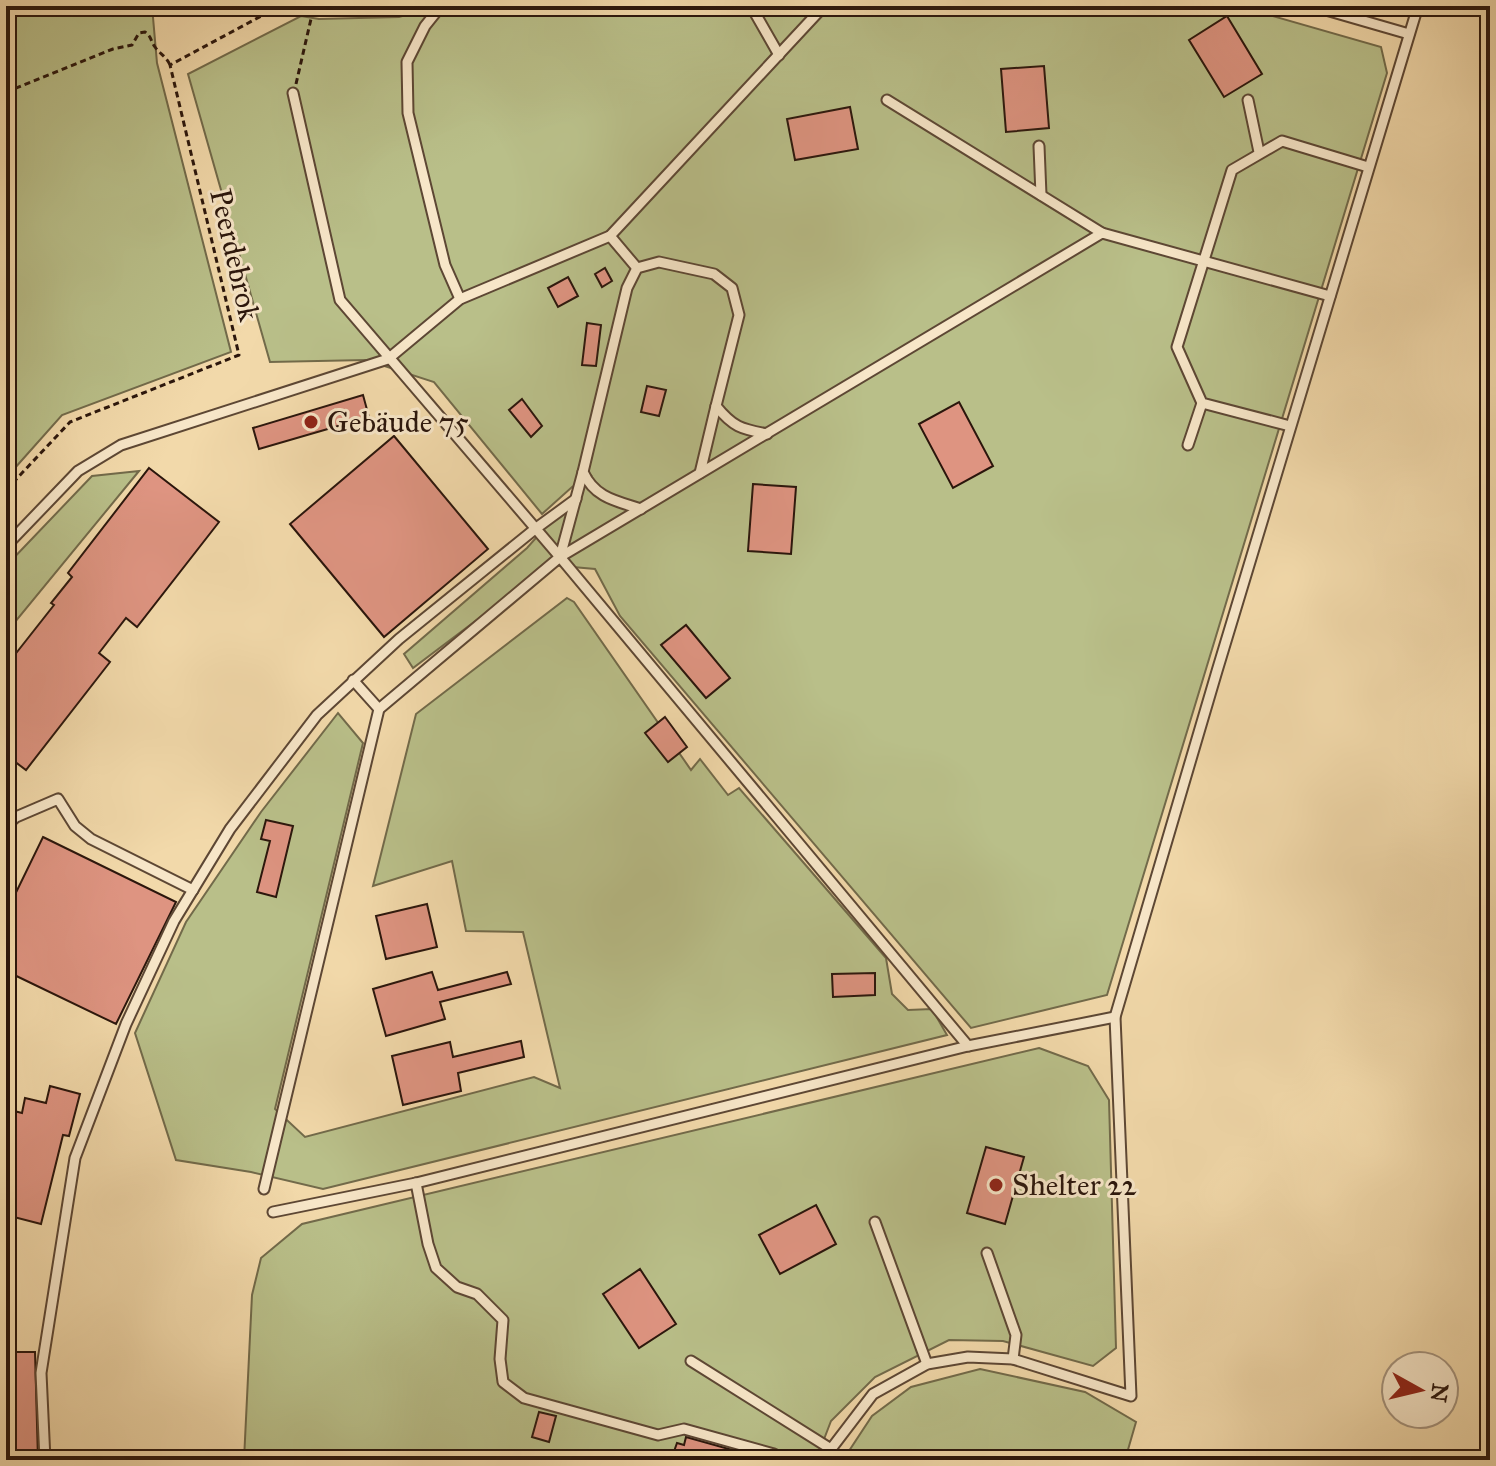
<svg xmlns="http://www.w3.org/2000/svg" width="1496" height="1466" font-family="'IM FELL Great Primer',serif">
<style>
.green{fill:#b9bf89;stroke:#726a4a;stroke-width:2}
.building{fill:#de9481;stroke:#2b160c;stroke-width:2}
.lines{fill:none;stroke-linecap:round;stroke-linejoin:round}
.lane-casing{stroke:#5d4734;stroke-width:13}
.path{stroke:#2b160c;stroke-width:3;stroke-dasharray:6 4;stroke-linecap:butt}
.lane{stroke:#f7e6c8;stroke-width:9}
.poi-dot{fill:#8f2418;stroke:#f7e6c8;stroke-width:3}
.labels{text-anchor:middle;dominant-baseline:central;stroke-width:6;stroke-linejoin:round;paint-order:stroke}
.street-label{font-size:30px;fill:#2b160c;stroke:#f7e6c8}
.poi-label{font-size:30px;fill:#2b160c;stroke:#f7e6c8;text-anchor:start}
</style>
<rect width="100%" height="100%" fill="#f2d9aa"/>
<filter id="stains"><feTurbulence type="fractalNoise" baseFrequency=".0025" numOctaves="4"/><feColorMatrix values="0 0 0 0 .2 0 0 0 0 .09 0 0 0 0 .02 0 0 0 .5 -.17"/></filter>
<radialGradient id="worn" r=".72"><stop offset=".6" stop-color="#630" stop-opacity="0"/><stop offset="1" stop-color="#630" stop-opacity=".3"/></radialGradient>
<g class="green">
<path d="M6 6H152L157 63 231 352 62 415 6 478Z"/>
<path d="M437 6H1238L1381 47 1387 73 1107 995 971 1028 620 616 595 569 550 565 413 668 404 654 527 548 592 475 572 487 542 514 434 382 366 360 270 362 188 74 301 16 319 19 399 17Z"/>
<path d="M1344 6H1405C1387 25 1366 12 1344 6Z"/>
<path d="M139 471 6 633V566L92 476Z"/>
<path d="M567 598 574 602 691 770 700 759 728 795 739 788 886 958 892 994 908 1010 932 1009 947 1035 323 1189 251 1172 176 1160 135 1033 186 922 261 812 338 713 363 743 275 1109 305 1137 534 1077 560 1088 523 932 466 931 452 861 373 886 416 714Z"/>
<path d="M1039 1048 1088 1066 1109 1100 1116 1348 1093 1366 1003 1341 949 1340 875 1377 831 1421 816 1460H244L252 1295 261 1258 302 1224Z"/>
<path d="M980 1369 1085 1392 1136 1422 1125 1460H843L872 1416 911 1387Z"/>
</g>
<g class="building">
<path d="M1227 16 1262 74 1224 97 1189 40Z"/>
<path d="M1044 66 1049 128 1006 132 1001 69Z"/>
<path d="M850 107 858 149 795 160 787 119Z"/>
<path d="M605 268 612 281 602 287 595 274Z"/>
<path d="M568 277 578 296 558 307 548 288Z"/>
<path d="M587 323 601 325 596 366 582 365Z"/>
<path d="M647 386 666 390 659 416 641 412Z"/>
<path d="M363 395 369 417 259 449 253 428Z"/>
<path d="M522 399 542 426 531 437 509 410Z"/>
<path d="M959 402 993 466 953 488 919 424Z"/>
<path d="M394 436 488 549 384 637 290 524Z"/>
<path d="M149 468 219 522 137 627 126 618 99 653 110 662 26 770 6 755V666L54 605 51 603 72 577 68 573Z"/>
<path d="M753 484 796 487 791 554 748 551Z"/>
<path d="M686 625 730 678 706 698 661 645Z"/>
<path d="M665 717 687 747 668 762 645 733Z"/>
<path d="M266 820 293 826 276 897 257 892 270 841 261 839Z"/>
<path d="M43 837 176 902 116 1024 6 971V913Z"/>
<path d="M427 904 437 947 386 959 376 916Z"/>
<path d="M432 972 438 990 507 972 511 984 440 1002 445 1019 386 1036 373 989Z"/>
<path d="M875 973V995L833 997 832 974Z"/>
<path d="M521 1041 524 1057 458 1073 461 1091 403 1105 392 1056 450 1042 453 1057Z"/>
<path d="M50 1086 80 1094 69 1136 63 1135 41 1224 6 1215V1125L10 1110 22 1113 25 1098 46 1103Z"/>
<path d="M986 1147 1024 1157 1005 1224 967 1213Z"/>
<path d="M816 1205 836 1244 780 1274 759 1235Z"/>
<path d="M640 1269 676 1324 639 1348 603 1294Z"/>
<path d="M6 1352H35L38 1460H6Z"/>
<path d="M539 1412 556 1416 549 1442 532 1437Z"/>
<path d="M686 1437 761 1458V1460H671L677 1443 684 1445Z"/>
</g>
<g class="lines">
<g class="lane-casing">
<g id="lane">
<path d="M441 6 425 26 407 62 408 113 445 265 460 299"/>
<path d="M751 6 779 55"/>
<path d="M1312 6 1409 34"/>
<path d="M293 93 340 300 560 557 968 1046"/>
<path d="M887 100 1102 233"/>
<path d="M1248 100 1259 152"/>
<path d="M1039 146 1041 195"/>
<path d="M610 236 637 268"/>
<path d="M1290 426 1202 403 1177 347 1232 170 1282 141 1368 167"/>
<path d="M1188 445 1202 403"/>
<path d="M700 473 716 406"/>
<path d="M641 509C616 501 595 498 583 472L627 288 637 268 659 262 714 274 732 288 739 315 716 406C733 427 741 429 767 434"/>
<path d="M6 546 78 471 121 445 388 359 460 299 610 236 824 6"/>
<path d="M560 557 583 472"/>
<path d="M353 680 379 709"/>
<path d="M6 826 16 817 58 799 75 826 91 839 193 890"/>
<path d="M416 1183 428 1244 436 1268 457 1287 477 1294 503 1320 500 1359 503 1382 524 1398 658 1435 684 1429 774 1454 778 1460"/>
<path d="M264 1189 379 709 560 557 1102 233 1330 296"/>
<path d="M273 1212 416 1183 968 1046 1115 1017"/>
<path d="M875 1222 927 1364"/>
<path d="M987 1253 1016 1335 1013 1359"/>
<path d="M691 1361 831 1449"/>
<path d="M45 1460 41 1373 75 1158 126 1024 174 921 230 829 317 715 399 639 535 529 576 499"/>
<path d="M827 1460 831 1449 873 1394 927 1364 968 1357 1013 1359 1131 1396 1115 1017 1217 671 1418 6"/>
</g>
</g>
<g class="path">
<path d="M296 84 314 6"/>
<path d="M6 92 113 49 132 45 139 33 145 32C152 37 150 40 155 47 160 54 166 56 170 65"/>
<path d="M6 490 70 422 239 355 170 65 280 6"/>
</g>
<use href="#lane" class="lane"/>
</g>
<g class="poi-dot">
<circle cx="311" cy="422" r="8"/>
<circle cx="996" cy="1185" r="8"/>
</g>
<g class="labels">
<g class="street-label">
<text transform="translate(235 255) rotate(77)">Peerdebrok</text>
</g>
<g class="poi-label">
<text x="327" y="422">Gebäude 75</text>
<text x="1012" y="1185">Shelter 22</text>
</g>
</g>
<rect width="1496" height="1466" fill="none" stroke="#f2d9aa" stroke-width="32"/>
<rect x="8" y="8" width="1480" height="1450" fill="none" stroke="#2b160c" stroke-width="4"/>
<rect x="16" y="16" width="1464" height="1434" fill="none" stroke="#2b160c" stroke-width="2"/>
<g transform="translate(1420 1390) rotate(98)"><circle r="38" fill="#f7e6c8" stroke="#a5937d" stroke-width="2"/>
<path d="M0-6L14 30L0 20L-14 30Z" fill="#8f2418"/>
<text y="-12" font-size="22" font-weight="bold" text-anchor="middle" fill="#2b160c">N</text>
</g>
<rect width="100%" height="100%" filter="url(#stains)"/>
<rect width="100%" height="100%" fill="url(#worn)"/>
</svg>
